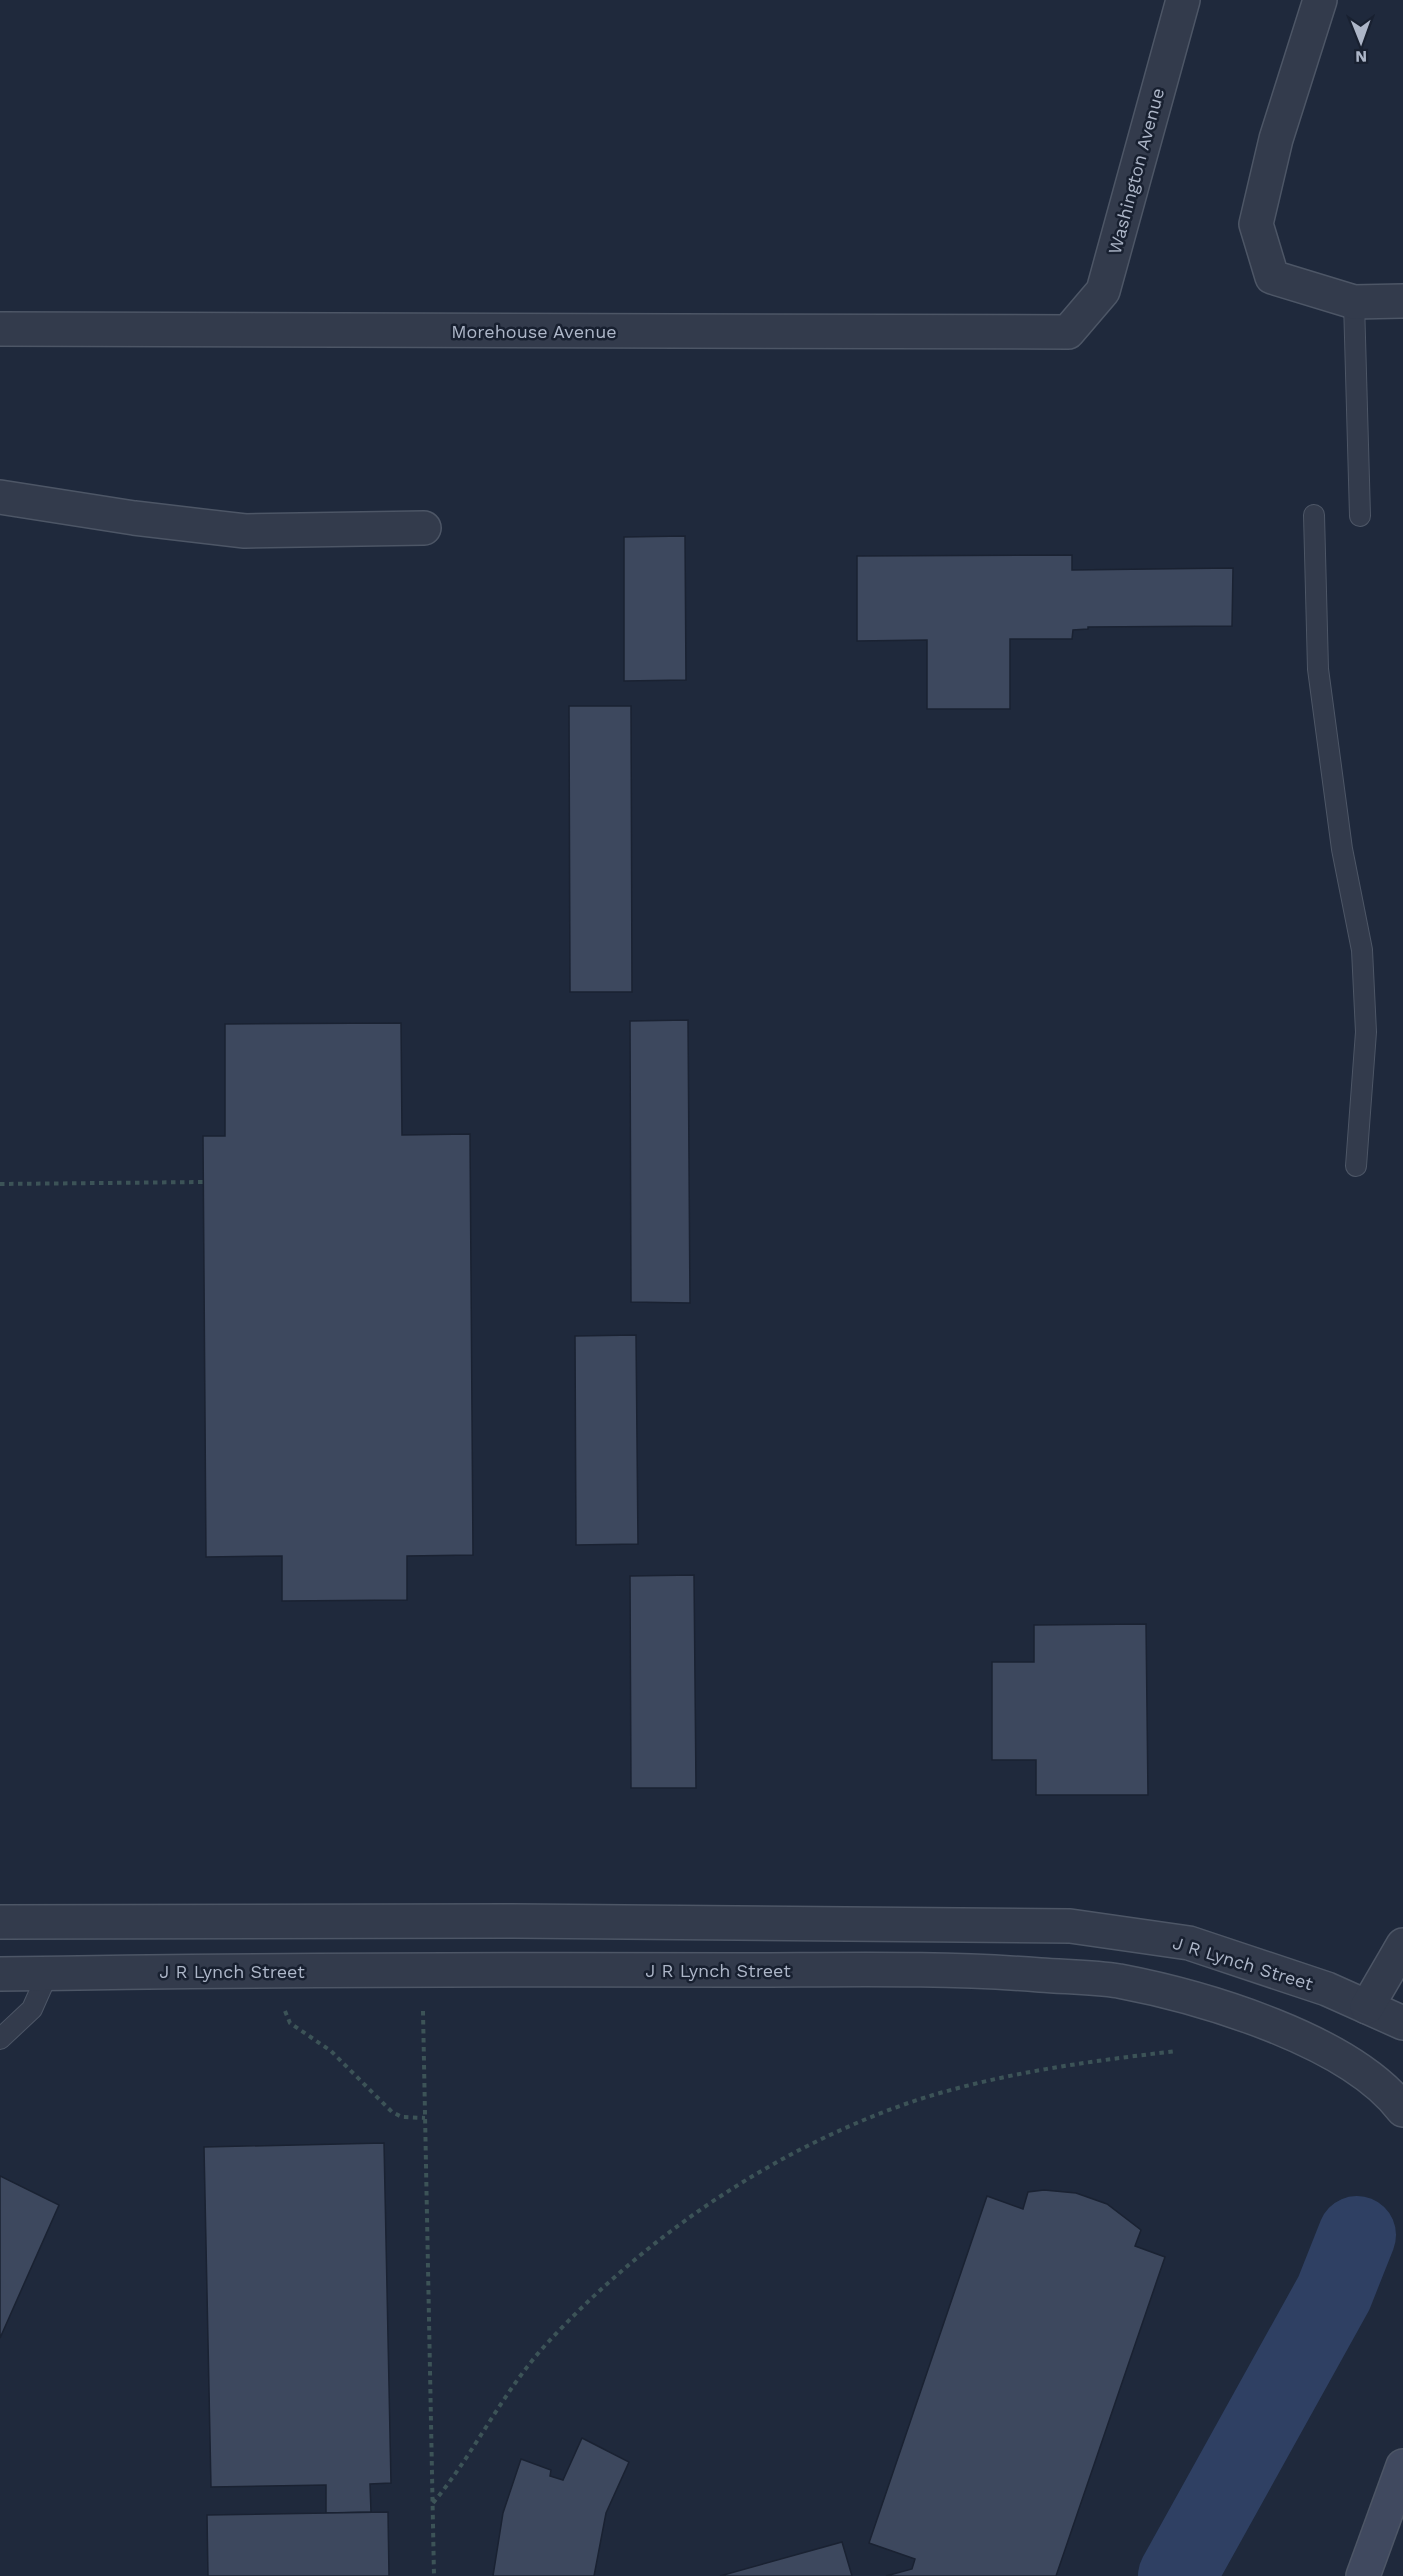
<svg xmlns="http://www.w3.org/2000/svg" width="1403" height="2576" font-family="'Work Sans',sans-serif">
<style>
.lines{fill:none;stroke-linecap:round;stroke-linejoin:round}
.river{stroke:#2f4063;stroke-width:78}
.building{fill:#3d485e;stroke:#1a2232;stroke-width:1.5}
.lane-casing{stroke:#4d5666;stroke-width:22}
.street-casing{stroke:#4d5666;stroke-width:36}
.secondary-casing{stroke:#4d5666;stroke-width:36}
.path{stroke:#3c5357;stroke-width:4;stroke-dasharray:4.5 4.5;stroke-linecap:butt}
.lane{stroke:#333b4c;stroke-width:20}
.street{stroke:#333b4c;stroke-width:33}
.secondary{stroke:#40495f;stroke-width:33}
.labels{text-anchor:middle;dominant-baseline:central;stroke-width:5;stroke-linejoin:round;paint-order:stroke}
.street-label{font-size:18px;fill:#adb6c8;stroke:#182030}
</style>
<rect width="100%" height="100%" fill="#1f293c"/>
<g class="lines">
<path class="river" d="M1177 2576 1334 2293 1357 2235"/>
</g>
<g class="building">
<path d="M685 536 686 680 624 681V537Z"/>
<path d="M1072 555V570L1233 568 1232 626 1088 627V629L1073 630 1072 639H1010V709H927V640L857 641V556Z"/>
<path d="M569 706H631L632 992H570Z"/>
<path d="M688 1020 690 1303 631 1302 630 1021Z"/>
<path d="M401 1023 402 1135 470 1134 473 1555 407 1556V1600L282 1601V1556L206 1557 203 1136H225V1024Z"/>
<path d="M636 1335 638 1544 576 1545 575 1336Z"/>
<path d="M694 1575 696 1788H631L630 1576Z"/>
<path d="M1146 1624 1148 1795H1036V1760H992V1662H1034V1625Z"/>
<path d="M384 2143 391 2483 370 2484 371 2512 326 2513V2485L211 2487 204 2147Z"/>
<path d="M0 2176 59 2205 0 2338Z"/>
<path d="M1044 2190 1076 2193 1107 2204 1141 2230 1135 2246 1165 2257 1056 2576H886L912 2569 915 2559 869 2543 987 2196 1023 2209 1028 2192Z"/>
<path d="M582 2438 629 2462 606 2513 594 2576H493L503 2513 521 2459 551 2470 550 2476 563 2480Z"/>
<path d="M388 2512 389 2576H208L207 2515Z"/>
<path d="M842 2542 852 2576H720Z"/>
</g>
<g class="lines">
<g class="lane-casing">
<g id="lane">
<path d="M1354 302 1360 516"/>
<path d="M1314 515 1318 669 1342 849 1362 950 1366 1032 1356 1166"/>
<path d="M0 2039 32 2009 48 1973"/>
</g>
</g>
<g class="street-casing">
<g id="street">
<path d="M1320 0 1276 139 1256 224 1272 277 1354 302 1403 301"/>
<path d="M0 329 1068 332 1103 291 1183 0"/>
<path d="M0 497 134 518 245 531 424 528"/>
<path d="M0 1922 514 1921 1070 1926 1189 1943 1327 1989 1403 2023"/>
<path d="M0 1974C245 1970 491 1969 736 1970 837 1970 939 1967 1040 1975 1066 1977 1093 1977 1119 1981 1203 1997 1350 2040 1403 2110"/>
<path d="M1367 2007 1403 1945"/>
</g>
</g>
<g class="secondary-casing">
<path id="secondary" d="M1363 2576 1403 2466"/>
</g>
<g class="path">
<path d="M0 1184 204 1182"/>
<path d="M285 2011 290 2023 331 2051 392 2112 402 2117 425 2118"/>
<path d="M423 2011 434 2576"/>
<path d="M433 2503C473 2455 500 2397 541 2350 642 2238 774 2148 917 2100 1001 2073 1090 2061 1177 2051"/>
</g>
<use href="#lane" class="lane"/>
<use href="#street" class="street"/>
<use href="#secondary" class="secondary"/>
</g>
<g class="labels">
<g class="street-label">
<text transform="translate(1136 171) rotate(-75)">Washington Avenue</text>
<text x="534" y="331">Morehouse Avenue</text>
<text transform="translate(1243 1963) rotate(17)">J R Lynch Street</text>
<text x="718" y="1970">J R Lynch Street</text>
<text x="232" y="1971">J R Lynch Street</text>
</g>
</g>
<g transform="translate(1361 42) rotate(179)" stroke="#182030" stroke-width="4.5" paint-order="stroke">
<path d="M0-4.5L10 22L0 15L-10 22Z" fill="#adb6c8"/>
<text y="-9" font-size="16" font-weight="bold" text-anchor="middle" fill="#adb6c8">N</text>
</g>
</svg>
